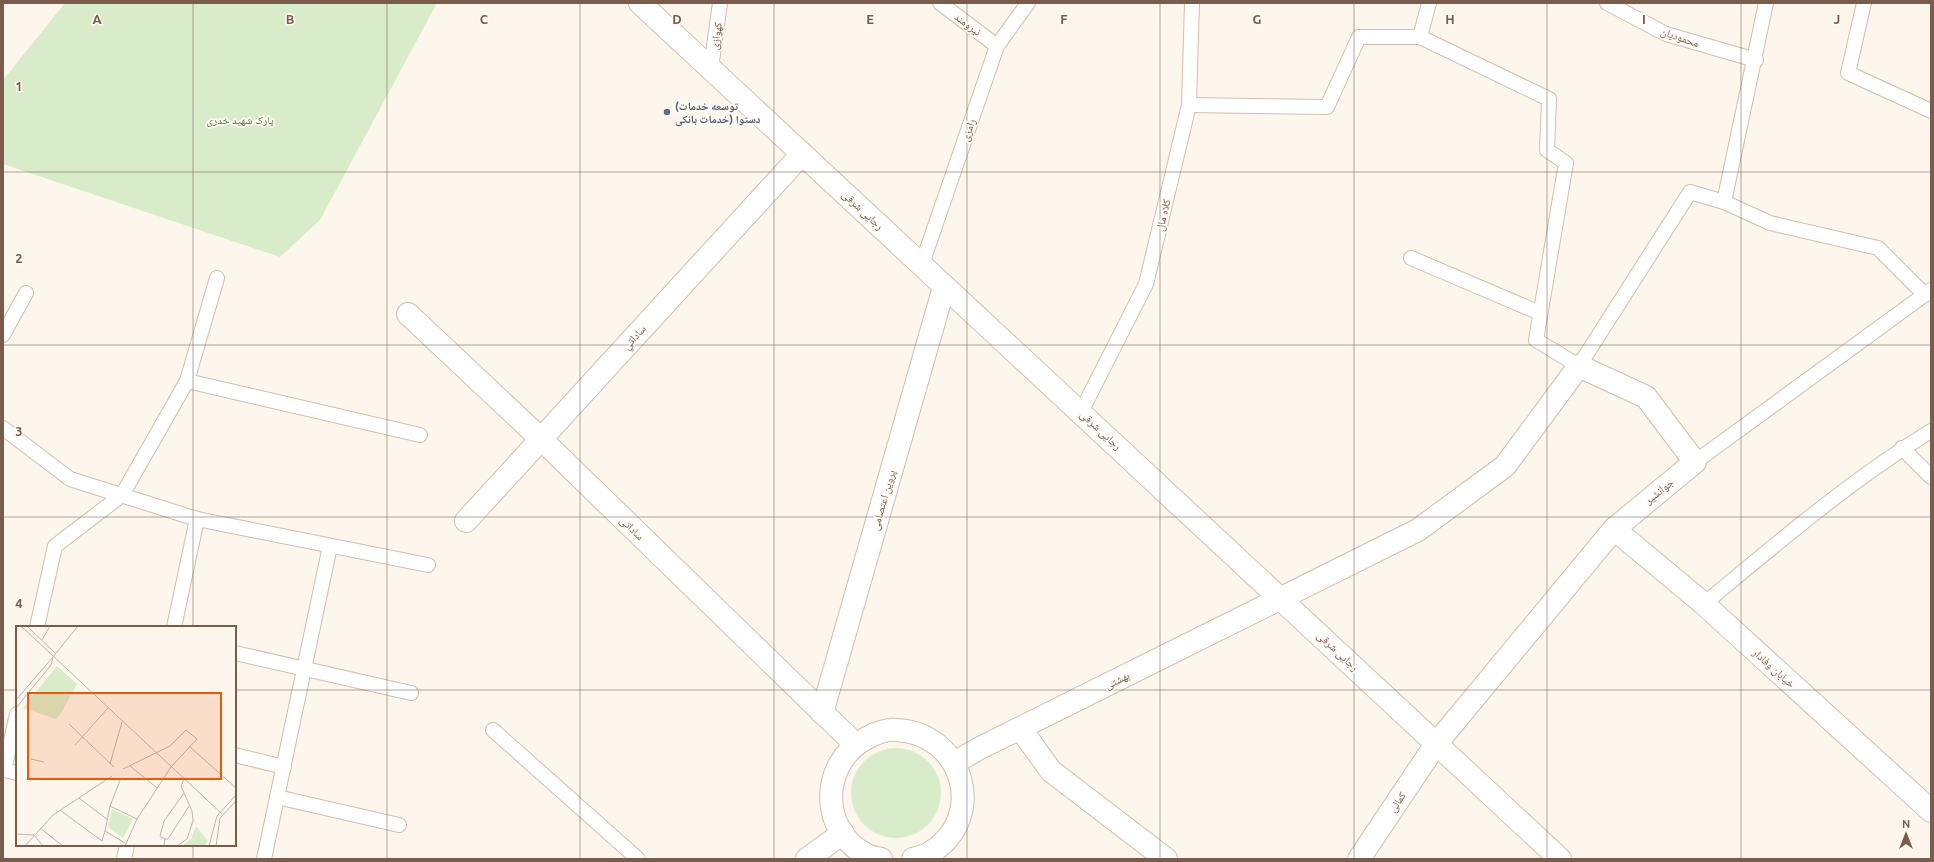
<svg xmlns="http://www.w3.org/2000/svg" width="1934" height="862" font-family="Ubuntu,'Noto Naskh Arabic',sans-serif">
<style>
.green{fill:#d8ecc9}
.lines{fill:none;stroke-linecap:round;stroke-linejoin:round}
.lane-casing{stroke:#d1beb0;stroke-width:16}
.street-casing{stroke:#d1beb0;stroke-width:24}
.secondary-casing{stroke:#d6c0b0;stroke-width:24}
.lane{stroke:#fff;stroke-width:14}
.street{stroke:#fff;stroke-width:22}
.secondary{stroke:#fff;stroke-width:22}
.grid{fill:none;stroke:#7a5c4d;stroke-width:1;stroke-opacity:0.55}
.service-dot{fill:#5c6f8a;stroke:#fffaf3;stroke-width:1.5}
.labels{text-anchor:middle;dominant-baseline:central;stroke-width:3.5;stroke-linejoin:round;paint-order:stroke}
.street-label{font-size:11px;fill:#7a5c4d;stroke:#fffaf3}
.service-label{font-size:11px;font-weight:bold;fill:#4e5e75;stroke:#fffaf3;text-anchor:start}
.park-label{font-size:11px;fill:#537a41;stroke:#fffaf3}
.inset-road{fill:none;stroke:#c5b3a7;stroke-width:1}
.view{fill:#e8590c;fill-opacity:0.15;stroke:#e8590c;stroke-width:2}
.inset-edge{fill:none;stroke:#7a5c4d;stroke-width:2}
.grid-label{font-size:13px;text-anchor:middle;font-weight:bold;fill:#7a5c4d;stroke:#fffaf3;stroke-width:3.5;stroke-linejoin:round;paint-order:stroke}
</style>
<rect width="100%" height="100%" fill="#fdf6ec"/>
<g class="green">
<path d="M65 3H437L320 220 280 257 3 164V80Z"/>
<circle cx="896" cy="793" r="45"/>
</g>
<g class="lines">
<g class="lane-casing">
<g id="lane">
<path d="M940 3 997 46"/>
<path d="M1607 3 1666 34 1756 60"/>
<path d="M1864 3 1848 73 1931 111"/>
<path d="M1420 37 1429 3"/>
<path d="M711 68 720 3"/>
<path d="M1189 105 1327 107 1359 37H1420L1549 99 1547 150 1566 163 1536 340 1579 366 1690 192 1724 202 1766 3"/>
<path d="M1724 202 1770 223 1878 248 1925 295"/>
<path d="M1411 258 1540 313"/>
<path d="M922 264 997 46 1028 3"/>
<path d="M3 335 26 293"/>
<path d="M187 381 420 435"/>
<path d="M1081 412 1146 284 1189 105 1192 3"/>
<path d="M3 428 70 479 197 519 174 627"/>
<path d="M1902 448 1931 477"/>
<path d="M1695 462 1931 290"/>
<path d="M197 519 428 565"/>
<path d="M1704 604C1776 544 1851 480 1931 431"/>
<path d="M37 627 55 546 122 495 187 381 217 278"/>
<path d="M235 653 411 693"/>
<path d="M17 714 4 770 17 773"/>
<path d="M493 730 638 859"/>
<path d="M235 755 284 767"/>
<path d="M277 797 399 825"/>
<path d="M124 859 127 845"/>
<path d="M264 859 330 546"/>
</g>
</g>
<g class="street-casing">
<g id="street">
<path d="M408 314 541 439 855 744"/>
<path d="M466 521 802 154"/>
<path d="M1614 529 1704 604 1931 811"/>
<path d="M822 713 944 287"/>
<path d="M1020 728 1051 771 1166 859"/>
<path d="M954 763 978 749 1418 530 1505 466 1579 366 1646 397 1695 462 1614 529 1436 744 1359 859"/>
<path d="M807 859 843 833"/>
<path d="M881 859C877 858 871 857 867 855 819 831 820 764 865 739 874 734 886 729 896 730 964 733 988 818 930 853 925 856 919 857 913 859"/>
</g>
</g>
<g class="secondary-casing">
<path id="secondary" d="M640 3 1560 859"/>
</g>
<use href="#lane" class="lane"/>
<use href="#street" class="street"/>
<use href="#secondary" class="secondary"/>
</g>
<path class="grid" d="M193 3V627M387 3V859M580 3V859M774 3V859M967 3V859M1160 3V859M1354 3V859M1547 3V859M1741 3V859M3 172H1931M3 345H1931M3 517H1931M3 690H17M235 690H1931M193 845V859"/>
<circle class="service-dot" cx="667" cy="112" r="4"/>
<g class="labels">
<g class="street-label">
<text transform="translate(968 24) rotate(37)">نیرومند</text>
<text transform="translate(716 36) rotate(-82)">کهوازی</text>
<text transform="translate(1680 37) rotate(19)">محمودیان</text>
<text transform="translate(968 130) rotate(-71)">رامزی</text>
<text transform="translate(863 210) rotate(43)">رجایی شرقی</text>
<text transform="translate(1163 215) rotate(-77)">کلاه مال</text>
<text transform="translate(634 337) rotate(-48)">ساداتي</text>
<text transform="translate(1101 430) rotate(43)">رجایی شرقی</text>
<text transform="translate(1659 491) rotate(-39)">جوانشیر</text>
<text transform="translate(883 500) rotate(-74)">پروین اعتصامی</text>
<text transform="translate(632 528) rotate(44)">ساداتی</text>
<text transform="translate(1338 651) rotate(43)">رجایی شرقی</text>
<text transform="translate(1774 668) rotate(42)">خیابان وفادار</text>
<text transform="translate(1117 680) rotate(-26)">بهشتی</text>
<text transform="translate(1397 802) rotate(-56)">کمالی</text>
</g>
<g class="service-label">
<text x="675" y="106">(توسعه خدمات<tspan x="675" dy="13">دستوا (خدمات بانکی</tspan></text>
</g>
<g class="park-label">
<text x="240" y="120">پارک شهید خدری</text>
</g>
</g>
<g transform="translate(16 626)">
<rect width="220" height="220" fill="#fdf6ec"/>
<path d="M41 40 61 58 44 89 40 93 7 82ZM96 183 117 193 107 212 92 201ZM180 200 192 215 189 220H166L175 213Z" fill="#d8ecc9"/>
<path class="inset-road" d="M5 0 206 188M11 0 40 28M26 14 34 0M37 31 62 0M0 74 37 31 35 39 0 82M53 98 98 141M59 119 92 82M173 120 220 162M15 133 28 136M94 138 106 96M114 140 141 162M107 143 154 120 170 104 181 113 155 141 121 193 109 220M105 152 94 180 89 205 109 217M63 172 92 194M94 180 121 193M44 184 86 215 89 205M24 202 47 220M0 208 18 209 27 220M149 213H152L173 180M9 220 37 189 96 150M148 220 149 213 144 210 148 195 168 167M161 220 171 213 177 195 176 185 165 160 168 153M193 220 201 190 220 169M200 220 204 192 220 175"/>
<path class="view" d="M12 67H205V153H12Z"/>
<rect width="220" height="220" class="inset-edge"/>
</g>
<g class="grid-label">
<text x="97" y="24">A</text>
<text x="290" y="24">B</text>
<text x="484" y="24">C</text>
<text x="677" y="24">D</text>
<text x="870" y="24">E</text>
<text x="1064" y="24">F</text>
<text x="1257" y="24">G</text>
<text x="1450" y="24">H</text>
<text x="1644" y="24">I</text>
<text x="1837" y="24">J</text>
<text x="19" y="91">1</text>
<text x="19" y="263">2</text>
<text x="19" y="436">3</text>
<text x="19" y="608">4</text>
</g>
<rect width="1934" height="862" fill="none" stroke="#7a5c4d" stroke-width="8"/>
<g transform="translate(1906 834)" stroke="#fffaf3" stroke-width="3" paint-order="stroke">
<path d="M0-3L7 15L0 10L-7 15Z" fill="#7a5c4d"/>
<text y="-6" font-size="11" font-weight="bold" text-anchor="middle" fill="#7a5c4d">N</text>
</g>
</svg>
